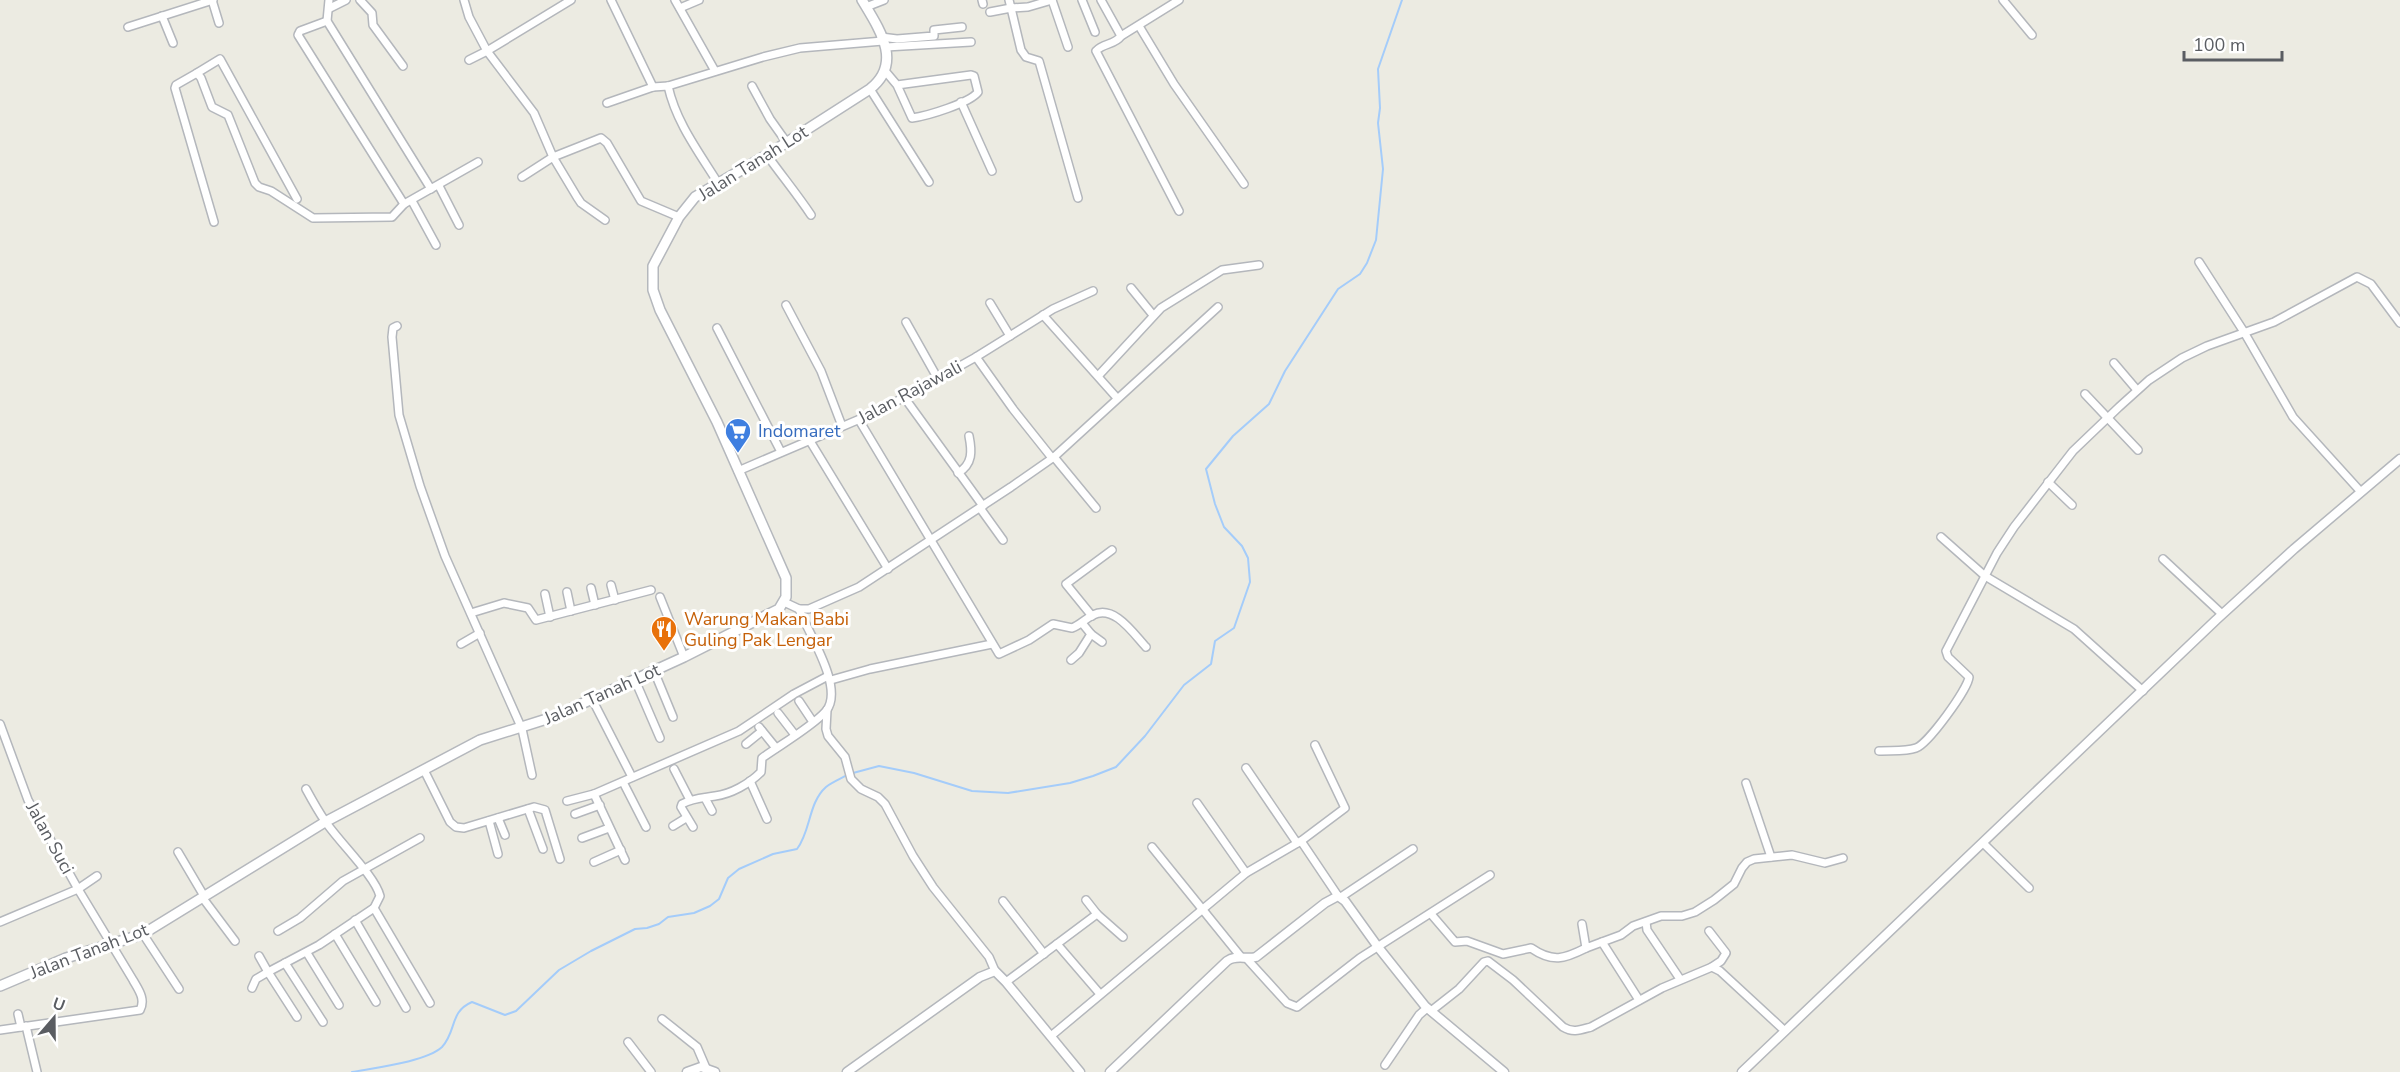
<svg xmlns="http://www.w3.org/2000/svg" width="2400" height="1072" font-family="'Nunito Sans',sans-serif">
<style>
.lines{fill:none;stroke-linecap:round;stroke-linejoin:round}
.stream{stroke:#a4ccfa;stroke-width:2}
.minor-casing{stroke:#b4b7bc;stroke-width:10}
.tertiary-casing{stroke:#b4b7bc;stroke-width:11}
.secondary-casing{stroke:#b5b8bd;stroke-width:12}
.minor{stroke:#fff;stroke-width:7}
.tertiary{stroke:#fff;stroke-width:8}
.secondary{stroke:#fff;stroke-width:9}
.labels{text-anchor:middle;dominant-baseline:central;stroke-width:6;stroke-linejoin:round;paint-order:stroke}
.street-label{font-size:18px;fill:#5a5d62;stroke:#fff}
.shop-label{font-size:18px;fill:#366cbe;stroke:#fff;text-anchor:start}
.food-label{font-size:18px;fill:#c56008;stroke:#fff;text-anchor:start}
</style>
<rect width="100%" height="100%" fill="#ecebe2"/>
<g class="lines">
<g class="stream">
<path d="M853 773 879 766 914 773 972 791 1008 793 1070 783 1093 776 1116 767 1145 736 1184 685 1211 664 1215 641 1234 628 1250 582 1248 558 1242 546 1224 527 1215 504 1206 469 1233 436 1269 404 1285 371 1338 289 1360 274 1367 263 1376 240 1383 169 1378 123 1380 108 1378 69 1402 0"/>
<path d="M352 1072C373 1068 426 1062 442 1047 457 1031 449 1012 472 1002L505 1015 516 1011 559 970 591 951 635 929 647 928 659 924 668 917 694 913 710 906 719 899 728 878 739 869 773 854 797 849C811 831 808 803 826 787 832 782 840 779 847 775"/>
</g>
<g class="minor-casing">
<g id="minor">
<path d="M212 0 219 23"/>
<path d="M329 0 327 21 431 189"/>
<path d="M360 0 372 13 373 25 403 66"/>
<path d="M464 0 469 17 487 51 534 113 553 157 577 197 581 203 605 220"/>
<path d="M611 0 653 87"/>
<path d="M675 0 715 71"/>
<path d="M982 0 983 4"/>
<path d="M1009 0 1011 8 1028 7 1052 0"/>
<path d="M1052 0 1068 47"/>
<path d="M1082 0 1095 32"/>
<path d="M1101 0 1121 36"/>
<path d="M1179 0 1121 36C1115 45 1103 43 1096 51L1179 211"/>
<path d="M2003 0 2032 35"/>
<path d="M866 7 884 0"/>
<path d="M330 8 346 0"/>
<path d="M680 8 699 0"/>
<path d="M990 12 1011 8 1021 50 1026 57 1039 61 1078 198"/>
<path d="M162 16 173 43"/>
<path d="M327 21 300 31 298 35 404 204"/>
<path d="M1139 26 1174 84 1244 184"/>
<path d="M128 27 213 0"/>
<path d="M881 37 897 39 934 36V30L962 27"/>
<path d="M886 47 971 42"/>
<path d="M469 60 487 51 571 0"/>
<path d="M886 72 897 85 912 118C927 116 970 103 978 92L974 76 971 75 897 85"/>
<path d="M197 73 220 59 297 199"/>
<path d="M668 86C676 122 698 151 718 183"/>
<path d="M752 86 770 119 787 143"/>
<path d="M870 89 929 182"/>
<path d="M961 102 992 171"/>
<path d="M607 103 653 87 668 86 763 57 800 48 883 41"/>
<path d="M767 155C782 176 797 194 811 215"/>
<path d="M522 177 553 157 601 138 607 143 641 201 679 217"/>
<path d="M439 186 459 225"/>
<path d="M412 201 436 245"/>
<path d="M214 222 175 88 176 85 197 73 201 78 212 107 228 115 255 183 259 187 271 191 313 218 392 217 404 204 478 162"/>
<path d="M2199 262 2244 332 2293 417 2361 492"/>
<path d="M1131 288 1153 315"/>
<path d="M990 303 1010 336"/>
<path d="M786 305 821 371 842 426"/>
<path d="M1043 315 1117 398"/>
<path d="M906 322 938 379"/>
<path d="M397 326 393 328 392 337 399 415 420 486 445 556 522 729 532 775"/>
<path d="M717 328 781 452"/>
<path d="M976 357 1013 409 1052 458"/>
<path d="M2114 363 2137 390"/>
<path d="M1099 375 1161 308 1222 270 1259 265"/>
<path d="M2085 394 2138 450"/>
<path d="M904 397 983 506"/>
<path d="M859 420 999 654 1029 640 1053 624 1072 628C1080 625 1085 619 1093 615 1114 604 1133 633 1146 647"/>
<path d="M810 441 888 569"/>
<path d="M1054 457 1096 508"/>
<path d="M738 471 881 410 976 357 1053 309 1093 291"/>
<path d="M958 473C973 464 972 451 969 436"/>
<path d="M2048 482 2072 505"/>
<path d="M980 508 1003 540"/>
<path d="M1941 537 1985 576 2074 629 2143 691"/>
<path d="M2163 559 2222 614"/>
<path d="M611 585 615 600"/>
<path d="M591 588 595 605"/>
<path d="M567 592 571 611"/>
<path d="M545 594 550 617"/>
<path d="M660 597 684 657"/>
<path d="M784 602 799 609H809L859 587 1011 487 1054 457 1218 307"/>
<path d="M471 613 504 603 528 608 536 620 651 590"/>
<path d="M1092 616 1066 584 1112 550"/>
<path d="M1091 634 1102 642"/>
<path d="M461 644 480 633"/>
<path d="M1071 660 1079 653 1091 634 1082 623"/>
<path d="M654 671 673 717"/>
<path d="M635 680 660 738"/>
<path d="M831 680 870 669 992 644"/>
<path d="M592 699 632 777"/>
<path d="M799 701 813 722"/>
<path d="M827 710 826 729 828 736 845 757 851 779 861 789 878 797 885 804 913 856 933 887 989 957 995 971"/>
<path d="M778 713 795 735"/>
<path d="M0 724 28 800 78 889 133 980C138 989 146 999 140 1010L0 1030"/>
<path d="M759 727 776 748"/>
<path d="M746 744 762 731"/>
<path d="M1879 751C1890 750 1905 752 1916 748 1928 744 1968 689 1969 677L1948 657 1946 651 1997 553 2014 527 2073 451 2119 407 2149 380 2182 358 2207 346 2274 322 2357 277 2371 284 2400 323"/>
<path d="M1246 768 1297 843"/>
<path d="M674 769 690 800"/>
<path d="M424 770 450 822 456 827 464 828 534 807 545 810 560 859"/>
<path d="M750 781 767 819"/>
<path d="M623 782 646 827"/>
<path d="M1746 783 1771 857"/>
<path d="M705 798 712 811"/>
<path d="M567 801 594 794"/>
<path d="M1197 803 1246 873"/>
<path d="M528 809 543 849"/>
<path d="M575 814 600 805"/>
<path d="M498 818 505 835"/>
<path d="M489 821 498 854"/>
<path d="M673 826 686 818"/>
<path d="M693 827 681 807 682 804C693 798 703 798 715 796 731 794 749 784 761 772L762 758C780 745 812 727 826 711 845 688 808 633 799 609"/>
<path d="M582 838 609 828"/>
<path d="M1301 841 1338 896"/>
<path d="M1983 843 2029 888"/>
<path d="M1152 847 1241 957"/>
<path d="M178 852 204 896"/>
<path d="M625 860 594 794 739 731 794 694 828 676"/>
<path d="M594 862 621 850"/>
<path d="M202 897 235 941"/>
<path d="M1341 897 1413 849"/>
<path d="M1086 900 1097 914"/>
<path d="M1003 901 1044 954"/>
<path d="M374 908 430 1003"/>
<path d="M1431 914 1455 942 1467 941 1503 954 1531 948C1553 963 1564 959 1586 948"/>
<path d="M355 920 406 1008"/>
<path d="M0 922 78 889 97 876"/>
<path d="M1646 922 1647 930 1680 979"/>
<path d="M1582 924 1586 948 1602 942 1639 1000"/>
<path d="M278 931 300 918 343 881 420 838"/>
<path d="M1709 931 1726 953 1721 961 1712 967"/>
<path d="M143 934 179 989"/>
<path d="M335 934 376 1002"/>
<path d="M1602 942 1621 935 1633 926 1661 916H1682L1695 912 1714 900 1734 884 1742 868 1747 862 1754 859 1792 855 1825 863 1843 858"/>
<path d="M1057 944 1100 994"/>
<path d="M307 953 339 1005"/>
<path d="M1247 959 1287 1003 1297 1007 1360 958 1490 875"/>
<path d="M285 963 323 1022"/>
<path d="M1006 982 1097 914 1123 937"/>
<path d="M252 988 256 979 268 972 259 956"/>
<path d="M1431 1011 1459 989 1484 962 1488 961 1513 980 1563 1027C1573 1033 1580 1030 1591 1027L1662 988 1712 967 1720 971 1785 1031"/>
<path d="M18 1014 21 1027"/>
<path d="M297 1017 268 972 319 945 374 908 380 896C375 876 339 842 325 821 318 811 312 800 306 789"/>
<path d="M662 1019 697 1047 706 1068"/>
<path d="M26 1026 37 1072"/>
<path d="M1051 1036 1246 873 1301 841 1345 808 1315 745"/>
<path d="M628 1042 651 1072"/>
<path d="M1385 1065 1419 1015 1427 1008"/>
</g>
</g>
<g class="tertiary-casing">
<g id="tertiary">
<path d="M687 1072 701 1067 715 1072"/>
<path d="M847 1072 980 977 995 971 1006 982 1080 1072"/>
<path d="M1110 1072 1227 961C1236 954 1246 960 1256 957L1325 903 1338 896 1345 901 1378 947 1425 1006 1504 1072"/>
<path d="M1742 1072 2216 620 2294 549 2400 459"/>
</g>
</g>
<g class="secondary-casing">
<path id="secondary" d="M0 986 66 958 143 934 325 822 480 740 553 717 684 657 779 609 786 597V578L717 422 660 310 653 290V266L679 217 695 197 767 155 870 89C903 63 880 30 862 0"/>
</g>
<use href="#minor" class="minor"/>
<use href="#tertiary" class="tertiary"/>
<use href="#secondary" class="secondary"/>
</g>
<defs>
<g id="supermarket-pin" transform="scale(1.35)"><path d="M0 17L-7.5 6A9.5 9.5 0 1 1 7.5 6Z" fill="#3f7fe0" stroke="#fff"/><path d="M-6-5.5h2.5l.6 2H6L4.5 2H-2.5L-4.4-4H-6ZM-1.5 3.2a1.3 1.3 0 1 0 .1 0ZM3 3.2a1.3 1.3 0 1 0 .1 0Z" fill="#fff"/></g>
<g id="restaurant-pin" transform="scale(1.35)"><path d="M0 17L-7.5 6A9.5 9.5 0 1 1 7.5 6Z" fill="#e8710a" stroke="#fff"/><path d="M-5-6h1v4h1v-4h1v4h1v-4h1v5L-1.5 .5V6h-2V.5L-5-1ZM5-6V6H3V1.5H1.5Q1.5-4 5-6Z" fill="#fff"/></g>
</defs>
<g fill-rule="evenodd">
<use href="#supermarket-pin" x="738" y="431"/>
<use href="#restaurant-pin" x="664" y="629"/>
</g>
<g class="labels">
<g class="street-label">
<text transform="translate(753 163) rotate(-32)">Jalan Tanah Lot</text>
<text transform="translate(910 392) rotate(-28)">Jalan Rajawali</text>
<text transform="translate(602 694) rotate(-24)">Jalan Tanah Lot</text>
<text transform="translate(50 838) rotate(61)">Jalan Suci</text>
<text transform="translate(89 951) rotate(-21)">Jalan Tanah Lot</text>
</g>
<g class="shop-label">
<text x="758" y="431">Indomaret</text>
</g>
<g class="food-label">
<text x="684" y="619">Warung Makan Babi<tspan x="684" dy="21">Guling Pak Lengar</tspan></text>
</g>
</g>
<g transform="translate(54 1018) rotate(20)" stroke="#ffffff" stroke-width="4.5" paint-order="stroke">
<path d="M0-4.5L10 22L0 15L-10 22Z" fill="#5a5d62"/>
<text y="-9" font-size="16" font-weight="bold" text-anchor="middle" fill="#5a5d62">U</text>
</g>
<path d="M2184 51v9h98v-9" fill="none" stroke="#5a5d62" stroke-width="3"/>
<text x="2193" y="51" font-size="18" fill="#5a5d62" stroke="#ffffff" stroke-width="4.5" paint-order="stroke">100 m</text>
</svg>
